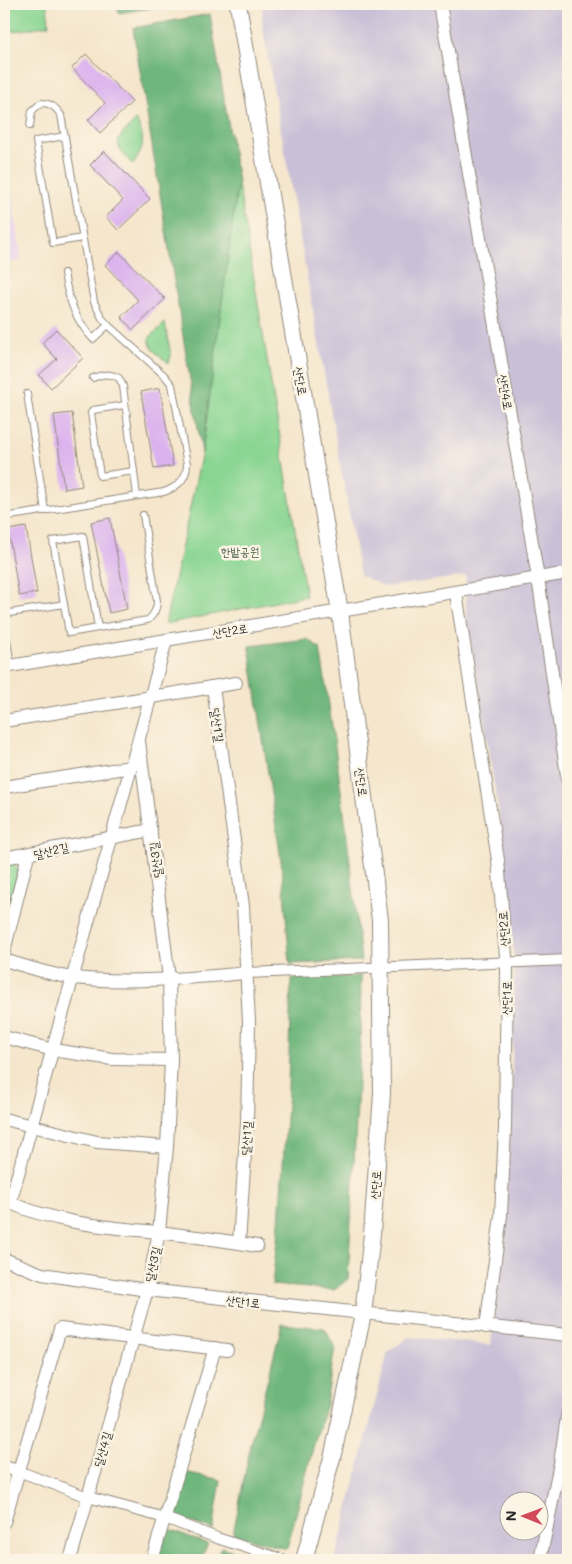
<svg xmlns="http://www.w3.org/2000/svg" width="572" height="1564" font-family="Mali,'Poor Story',sans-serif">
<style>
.built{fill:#e9d2ed}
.industrial{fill:#c9bfd7;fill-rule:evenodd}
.green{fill:#89d592;stroke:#5a805e}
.forest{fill:#6eb67c;stroke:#4c7054}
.building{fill:#dbb2ee}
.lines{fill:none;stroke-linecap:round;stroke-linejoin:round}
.service-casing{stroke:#90887c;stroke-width:8}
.pedestrian-casing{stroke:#90887c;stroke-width:12}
.minor-casing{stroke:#90887c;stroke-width:14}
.tertiary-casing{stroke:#90887c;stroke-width:18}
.service{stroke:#fff;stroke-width:6}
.pedestrian{stroke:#fff;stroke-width:10}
.minor{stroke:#fff;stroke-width:12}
.tertiary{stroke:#fff;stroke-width:16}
.labels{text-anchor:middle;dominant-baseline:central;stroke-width:5;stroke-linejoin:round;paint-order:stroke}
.street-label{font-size:12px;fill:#2b2b2b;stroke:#fcf5e5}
.park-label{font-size:12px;fill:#475e4a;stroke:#fcf5e5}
</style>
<rect width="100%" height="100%" fill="#fcf5e5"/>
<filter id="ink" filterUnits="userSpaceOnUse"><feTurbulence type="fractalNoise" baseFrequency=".02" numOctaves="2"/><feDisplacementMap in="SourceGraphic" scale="10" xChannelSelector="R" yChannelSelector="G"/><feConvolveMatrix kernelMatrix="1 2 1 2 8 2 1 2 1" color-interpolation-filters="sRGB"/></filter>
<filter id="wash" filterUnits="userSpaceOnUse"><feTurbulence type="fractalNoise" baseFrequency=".0096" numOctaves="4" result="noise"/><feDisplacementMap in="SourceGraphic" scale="20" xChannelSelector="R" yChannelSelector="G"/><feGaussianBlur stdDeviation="1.12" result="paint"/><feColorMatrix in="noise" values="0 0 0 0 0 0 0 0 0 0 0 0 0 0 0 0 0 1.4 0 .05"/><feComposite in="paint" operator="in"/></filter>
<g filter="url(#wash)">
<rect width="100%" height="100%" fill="#f5e6cc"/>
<path class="built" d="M4 150 22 260 4 263Z"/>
<path class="industrial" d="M262 4H568V1560H335L388 1352 409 1337 491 1345 506 1204 512 1084 514 958 504 845 481 703 466 618V576L385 587 360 575 262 24ZM510 1502H540V1532H510Z"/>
<g class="green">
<path d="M4 4H47L49 25 4 33Z"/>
<path d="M136 120C146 137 144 149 133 165 111 141 115 142 136 120Z"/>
<path d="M238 182 306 596 165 624 202 452Z"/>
<path d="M165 323 171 356 169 363C160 356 150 351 149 338Z"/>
<path d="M11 861 19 870 4 924V862Z"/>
</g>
<g class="forest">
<path d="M117 4H176L119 13Z"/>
<path d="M210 14 238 182 202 453 133 28Z"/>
<path d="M307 639 320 648C337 752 350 856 361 961L290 964 282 867 249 646Z"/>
<path d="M361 976 360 1046 348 1279 334 1290 272 1285 279 1223 288 1090 291 979Z"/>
<path d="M282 1324 324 1328 335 1347 326 1405 313 1448 287 1549 233 1534 251 1444Z"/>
<path d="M180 1471 221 1480 213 1530 167 1514Z"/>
<path d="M164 1527 208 1544 200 1560H155Z"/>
<path d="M221 1547 261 1560H216Z"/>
</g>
<g id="blocks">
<g class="building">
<path d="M86 54 132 102 100 133 88 120 105 103 72 68Z"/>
<path d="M104 151 150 199 118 230 106 217 123 200 90 165Z"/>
<path d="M119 252 165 299 133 330 121 317 138 300 105 265Z"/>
<path d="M56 329 83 358 51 388 39 375 57 359 42 343Z"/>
<path d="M160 388 173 466 154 469 141 392Z"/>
<path d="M72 413 82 486 64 489 54 415Z"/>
<path d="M110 518 127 609 109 613 91 522Z"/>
<path d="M26 527 37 593 19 596 8 530Z"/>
</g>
</g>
</g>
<g filter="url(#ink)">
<use href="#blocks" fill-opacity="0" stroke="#90887c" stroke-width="1"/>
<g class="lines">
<g class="service-casing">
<g id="service">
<path d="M65 136 36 141 53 243 82 238"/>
<path d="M64 273C68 298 75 320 93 339L108 325"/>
<path d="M93 378C103 374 109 373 119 378L123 386 137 496"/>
<path d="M27 394 45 511"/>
<path d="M125 405 93 410 91 413 100 476 134 471"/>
<path d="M4 517 164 492C178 487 187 479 187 464L172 385 165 376 108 325 102 318 94 302 61 115C55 107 51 103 41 103L32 111 30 126"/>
<path d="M83 536 98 628 69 633 53 541Z"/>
<path d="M4 614 64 604"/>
<path d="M4 622 11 666"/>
<path d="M98 628 148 620C154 615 157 610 157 601L143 515"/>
</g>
</g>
<g class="pedestrian-casing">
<g id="pedestrian">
<path d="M246 973 568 960"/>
<path d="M18 1471 88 1497 165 1518 217 1538 281 1559"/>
</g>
</g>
<g class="minor-casing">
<g id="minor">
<path d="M440 4 538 578 568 782"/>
<path d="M456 593 498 860 507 969 505 1127 501 1216 486 1327"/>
<path d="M4 667 568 573"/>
<path d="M206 688 236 683"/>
<path d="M4 721 213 687 243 906 249 1022 247 1123 239 1243"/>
<path d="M4 787 131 767"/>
<path d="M4 858 151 830"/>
<path d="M4 951 28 855"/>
<path d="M4 960C25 966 54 976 74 978 131 984 190 978 246 973"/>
<path d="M4 1037 53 1050 112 1059 171 1060"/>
<path d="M4 1119 97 1142 167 1147"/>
<path d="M4 1200C52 1223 105 1227 158 1232 191 1236 224 1240 257 1246"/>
<path d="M10 1203 166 641"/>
<path d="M4 1259 42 1274 147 1290 568 1335"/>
<path d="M4 1467 18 1471"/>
<path d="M4 1522 60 1329 227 1350"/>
<path d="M70 1560 147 1290 159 1232 167 1147 171 1060 169 978 139 741"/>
<path d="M152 1560 215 1348"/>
<path d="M540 1560 560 1463 568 1411"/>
</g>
</g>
<g class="tertiary-casing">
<path id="tertiary" d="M238 4 340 612 380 920 382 1094 372 1234 363 1314 333 1454 304 1560"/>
</g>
<use href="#service" class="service"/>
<use href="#pedestrian" class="pedestrian"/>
<use href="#minor" class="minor"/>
<use href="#tertiary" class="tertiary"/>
</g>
</g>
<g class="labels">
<g class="street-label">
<text transform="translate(301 381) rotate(80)">산단로</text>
<text transform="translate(506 392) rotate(80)">산단4로</text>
<text transform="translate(230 630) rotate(-9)">산단2로</text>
<text transform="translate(218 725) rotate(82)">달산1길</text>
<text transform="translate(362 782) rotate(83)">산단로</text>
<text transform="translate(51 850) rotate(-13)">달산2길</text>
<text transform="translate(155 860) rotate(-97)">달산3길</text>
<text transform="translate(503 929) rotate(-94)">산단2로</text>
<text transform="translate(506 998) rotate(-89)">산단1로</text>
<text transform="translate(246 1138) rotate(-86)">달산1길</text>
<text transform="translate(375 1185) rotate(-86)">산단로</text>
<text transform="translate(152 1264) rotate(-78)">달산3길</text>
<text transform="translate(243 1301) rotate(6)">산단1로</text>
<text transform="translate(102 1449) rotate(-74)">달산4길</text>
</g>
<g class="park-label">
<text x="240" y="551">한밭공원</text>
</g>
</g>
<rect width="572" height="1564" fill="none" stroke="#fcf5e5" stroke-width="20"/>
<g transform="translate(524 1516) rotate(271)"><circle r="24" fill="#fcf5e5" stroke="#a8a49b"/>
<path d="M0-4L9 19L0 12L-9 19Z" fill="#d1495b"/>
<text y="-8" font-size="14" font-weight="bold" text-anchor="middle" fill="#2b2b2b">N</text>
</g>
</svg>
